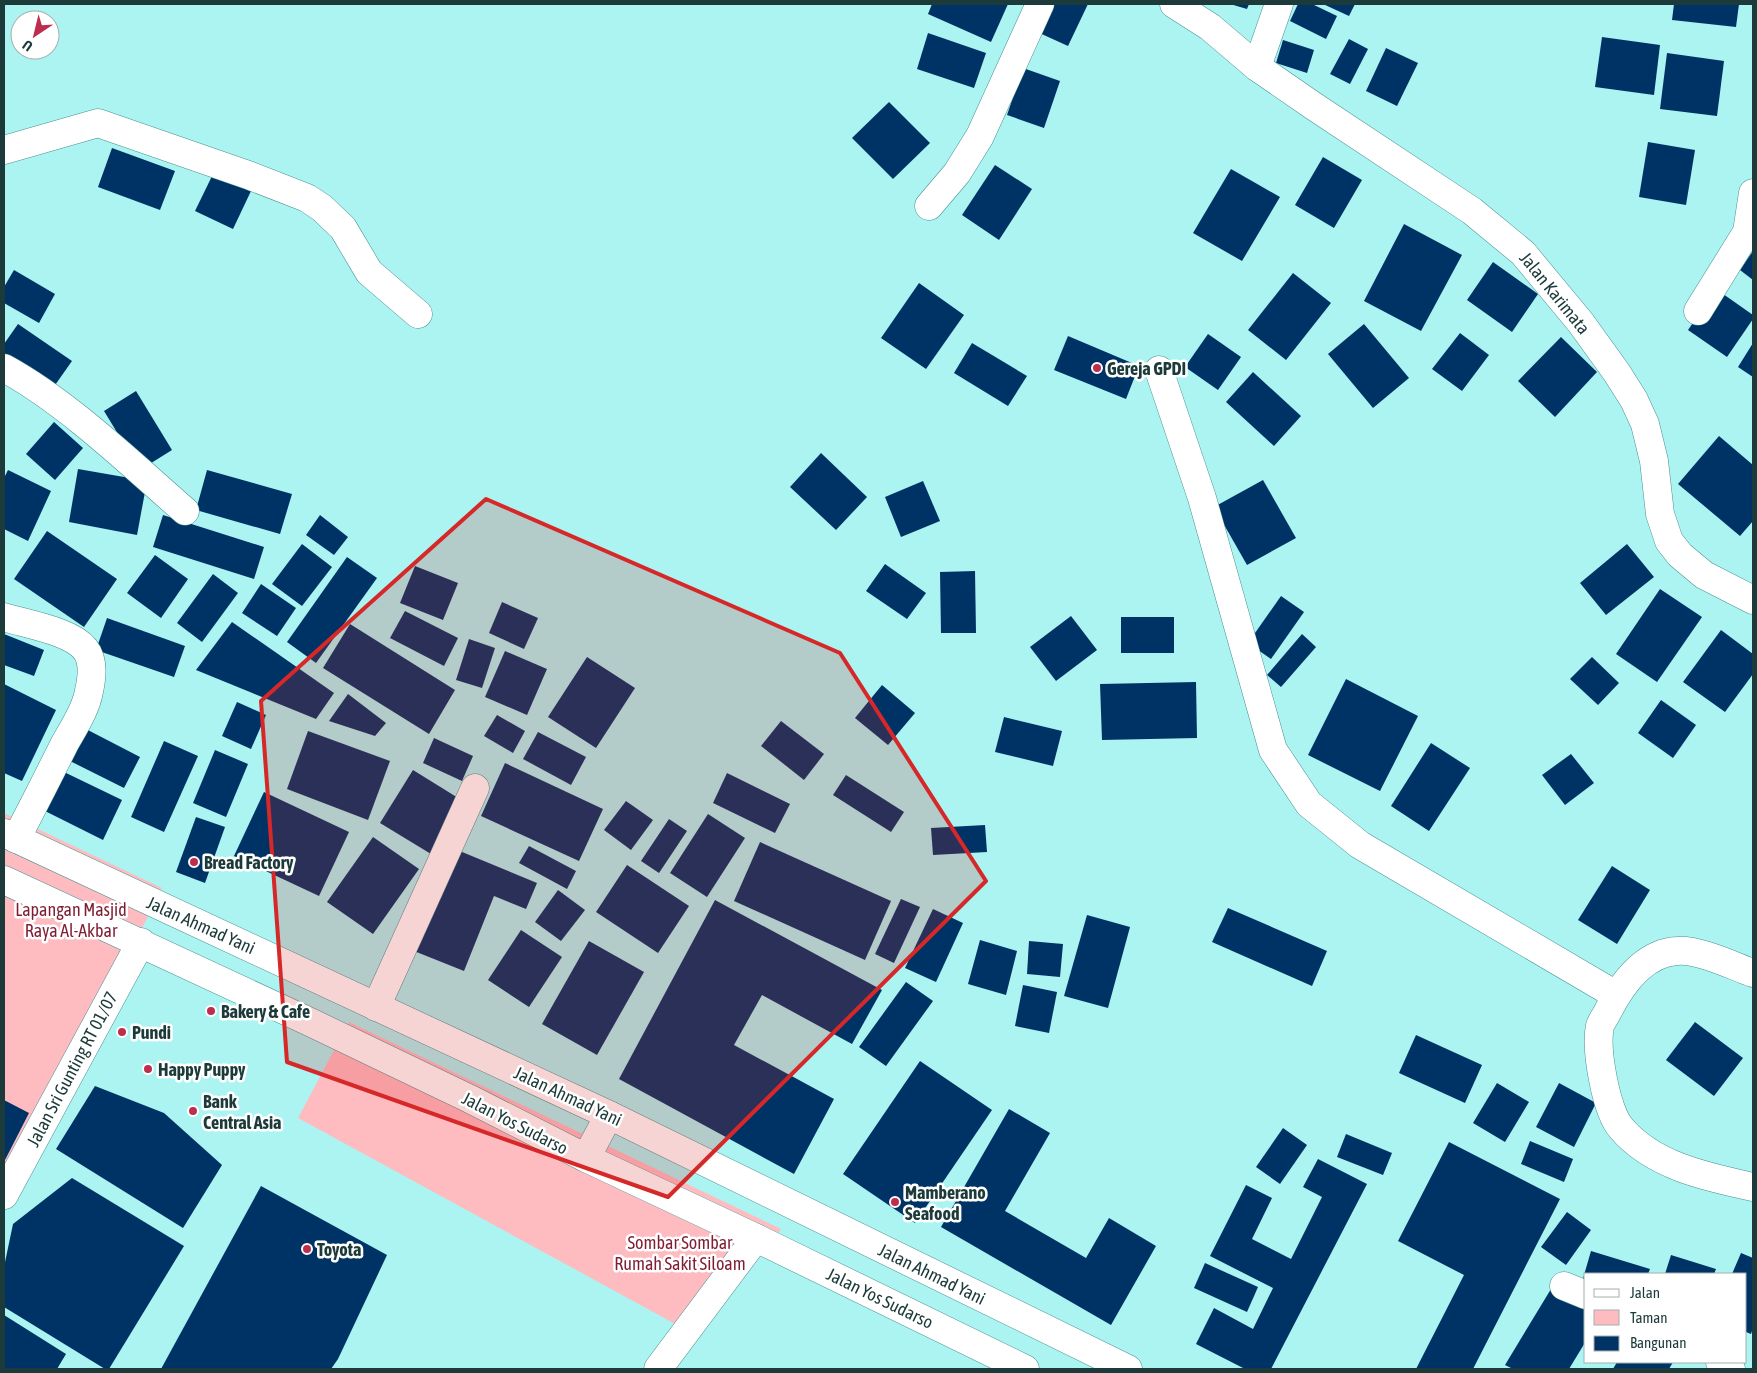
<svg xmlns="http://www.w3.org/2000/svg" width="1757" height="1373" font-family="'Asap Condensed',sans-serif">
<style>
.green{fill:#febcc1}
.building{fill:#003365}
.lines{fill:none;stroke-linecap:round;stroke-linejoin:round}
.minor-casing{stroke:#4a9190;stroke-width:29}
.highway-casing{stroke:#4a9190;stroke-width:29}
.minor{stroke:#fff;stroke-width:28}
.highway{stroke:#fff;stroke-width:28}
.marked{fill:#d62828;fill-opacity:0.2;stroke:#d62828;stroke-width:4;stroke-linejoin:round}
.poi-dot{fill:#bd2d4d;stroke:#fff;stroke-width:2}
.labels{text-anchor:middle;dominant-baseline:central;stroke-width:5;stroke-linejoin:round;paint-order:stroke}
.street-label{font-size:18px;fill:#1c3a39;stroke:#fff}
.poi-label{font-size:18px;font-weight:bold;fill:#1c3a39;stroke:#fff;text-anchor:start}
.park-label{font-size:18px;fill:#7f1e33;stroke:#fff}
</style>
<rect width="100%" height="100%" fill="#abf4f2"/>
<g class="green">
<path d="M4 813 162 888 4 1205Z"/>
<path d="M349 1022 781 1229 699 1337 298 1118Z"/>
</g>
<g class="building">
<path d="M932 4H1008L991 42 928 14Z"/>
<path d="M1048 4H1088L1068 46 1035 31Z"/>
<path d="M1230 4H1249L1247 9Z"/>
<path d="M1298 4H1312L1337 16 1326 39 1290 21Z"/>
<path d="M1323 4H1355L1349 16Z"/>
<path d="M1674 4H1739L1736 27 1672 20Z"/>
<path d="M928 33 986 53 974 88 917 69Z"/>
<path d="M1602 37 1660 45 1654 95 1595 87Z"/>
<path d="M1349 39 1368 49 1350 84 1330 74Z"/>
<path d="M1283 40 1314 50 1307 73 1276 63Z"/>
<path d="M1386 48 1418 63 1397 106 1366 91Z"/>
<path d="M1667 53 1724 61 1717 116 1660 109Z"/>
<path d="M1023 68 1060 81 1044 128 1007 115Z"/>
<path d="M889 102 930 143 893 179 852 138Z"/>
<path d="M1648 142 1695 150 1686 205 1639 197Z"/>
<path d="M112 148 175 171 160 210 98 187Z"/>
<path d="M1323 157 1362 180 1334 228 1295 205Z"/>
<path d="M995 165 1032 189 999 240 962 215Z"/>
<path d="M1231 169 1280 197 1242 261 1193 233Z"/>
<path d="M214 172 251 191 233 229 195 211Z"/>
<path d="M1404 224 1462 255 1421 331 1364 301Z"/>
<path d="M1753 251V280L1740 270Z"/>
<path d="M1493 262 1538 294 1512 332 1467 300Z"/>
<path d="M14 270 55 294 39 323 4 303V287Z"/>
<path d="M1293 273 1331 303 1286 360 1248 330Z"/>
<path d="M919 283 964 315 926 369 881 338Z"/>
<path d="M1716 289 1753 315V319L1727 357 1688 330Z"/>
<path d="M18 324 72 361 53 388 4 353V344Z"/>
<path d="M1364 324 1409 378 1373 408 1328 354Z"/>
<path d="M1460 333 1489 355 1462 391 1432 369Z"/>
<path d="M1208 334 1241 357 1218 390 1185 367Z"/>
<path d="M1068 336 1139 366 1126 399 1054 370Z"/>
<path d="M1561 337 1597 372 1555 417 1518 381Z"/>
<path d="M972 343 1027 376 1008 406 954 373Z"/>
<path d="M1753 343V377L1738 367Z"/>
<path d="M1253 372 1301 416 1274 446 1226 402Z"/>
<path d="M136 391 172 450 140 470 104 411Z"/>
<path d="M54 422 83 448 55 480 26 454Z"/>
<path d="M1719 436 1753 465V521L1740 536 1678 484Z"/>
<path d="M821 453 867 497 836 530 790 487Z"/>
<path d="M78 469 147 481 137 535 69 522Z"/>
<path d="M8 470 51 491 28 541 4 529V478Z"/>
<path d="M207 470 292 494 280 534 196 510Z"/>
<path d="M1263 480 1296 538 1247 565 1214 507Z"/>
<path d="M923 481 940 521 901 537 885 497Z"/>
<path d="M163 515 264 547 254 579 153 547Z"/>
<path d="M320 515 348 537 334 555 306 535Z"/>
<path d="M47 531 117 579 84 627 14 579Z"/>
<path d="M302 544 332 567 302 606 272 584Z"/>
<path d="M1627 544 1654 577 1606 615 1580 583Z"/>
<path d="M155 555 188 579 161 618 127 593Z"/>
<path d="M347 557 377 578 316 663 287 642Z"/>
<path d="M885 564 926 593 907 619 866 591Z"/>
<path d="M415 566 458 583 443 620 400 603Z"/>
<path d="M975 571 976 633H941L940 572Z"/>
<path d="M213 574 238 593 202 642 177 623Z"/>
<path d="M261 584 296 608 277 636 242 613Z"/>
<path d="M1660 589 1702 617 1657 682 1616 654Z"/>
<path d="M1281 596 1304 612 1271 659 1248 643Z"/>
<path d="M502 602 538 618 524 649 489 633Z"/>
<path d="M405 611 458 638 444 666 390 638Z"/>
<path d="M1071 616 1097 650 1056 681 1030 647Z"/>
<rect x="1121" y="617" width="53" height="36"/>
<path d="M107 618 185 646 174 677 96 650Z"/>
<path d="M232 622 334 693 316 719 196 670Z"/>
<path d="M350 624 455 690 429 734 323 668Z"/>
<path d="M1721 630 1753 654V674L1725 712 1683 682Z"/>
<path d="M4 634 44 650 34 676 4 665Z"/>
<path d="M1302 634 1316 647 1281 687 1267 675Z"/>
<path d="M469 639 495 648 482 688 456 680Z"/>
<path d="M505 651 547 669 527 715 485 697Z"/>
<path d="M587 657 635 688 596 748 548 717Z"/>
<path d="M1592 657 1619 683 1598 705 1570 679Z"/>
<path d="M1346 679 1418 716 1380 791 1308 755Z"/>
<path d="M1196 682 1197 738 1102 740 1100 684Z"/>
<path d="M4 684 56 710 22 781 4 773Z"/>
<path d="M882 685 915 713 888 745 855 718Z"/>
<path d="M348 694 386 723 375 736 329 721Z"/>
<path d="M1661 700 1696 725 1673 758 1638 733Z"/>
<path d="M237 702 266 715 251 749 222 736Z"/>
<path d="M497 715 525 731 513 753 484 736Z"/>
<path d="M1004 717 1062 731 1053 766 995 752Z"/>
<path d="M781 721 824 754 804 780 761 746Z"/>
<path d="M84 728 140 757 124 788 68 760Z"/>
<path d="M308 731 390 761 368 820 287 789Z"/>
<path d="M538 732 586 757 571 785 523 759Z"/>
<path d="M434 738 473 756 462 781 423 763Z"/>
<path d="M164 741 198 756 164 832 131 817Z"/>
<path d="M1431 743 1470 768 1429 831 1391 806Z"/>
<path d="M215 750 248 764 226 817 193 803Z"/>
<path d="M1571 754 1594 783 1565 805 1542 775Z"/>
<path d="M505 763 603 809 579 861 481 816Z"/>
<path d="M413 770 463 801 431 854 380 823Z"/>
<path d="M64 772 122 800 103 840 45 811Z"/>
<path d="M727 773 790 804 775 833 713 803Z"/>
<path d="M846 775 904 812 891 832 833 795Z"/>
<path d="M264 792 349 832 319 896 234 856Z"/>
<path d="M626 801 653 820 631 850 604 830Z"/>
<path d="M708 814 745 838 707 897 670 873Z"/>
<path d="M196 817 225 827 205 883 176 872Z"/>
<path d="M669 819 687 831 659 873 641 861Z"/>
<path d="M985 825 987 852 933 855 931 828Z"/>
<path d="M373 837 419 869 373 934 327 902Z"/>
<path d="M760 842 891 901 865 960 734 901Z"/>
<path d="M529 846 576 871 567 889 519 863Z"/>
<path d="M450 847 537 883 526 909 494 896 464 971 409 949Z"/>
<path d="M627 865 689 906 658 953 596 912Z"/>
<path d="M1612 866 1650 890 1617 944 1578 920Z"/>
<path d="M558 890 585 910 561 941 535 922Z"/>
<path d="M901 899 920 907 894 963 875 954Z"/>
<path d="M715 900 882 990 852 1044 762 995 734 1045 834 1099 794 1174 619 1079Z"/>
<path d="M1228 908 1327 951 1312 986 1212 942Z"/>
<path d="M933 909 963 923 936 982 905 968Z"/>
<path d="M1087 915 1130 927 1108 1008 1064 996Z"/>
<path d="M521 930 562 957 529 1007 488 980Z"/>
<path d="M980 940 1017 951 1006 995 968 984Z"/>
<path d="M589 941 644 972 597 1055 542 1024Z"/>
<path d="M1029 941 1063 944 1060 977 1027 974Z"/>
<path d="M906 982 933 1001 886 1066 859 1047Z"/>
<path d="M1023 985 1057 992 1049 1033 1015 1026Z"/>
<path d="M1695 1022 1743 1058 1714 1096 1666 1060Z"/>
<path d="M1416 1035 1482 1065 1465 1103 1399 1073Z"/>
<path d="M920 1061 992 1110 915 1223 843 1174Z"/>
<path d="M1497 1083 1529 1102 1505 1142 1473 1123Z"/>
<path d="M1559 1083 1596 1103 1574 1147 1536 1127Z"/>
<path d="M95 1086 164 1113 222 1165 183 1228 56 1149Z"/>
<path d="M4 1100 29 1113 4 1162Z"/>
<path d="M1009 1109 1050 1133 1005 1211 1086 1258 1109 1218 1156 1246 1111 1325 941 1227Z"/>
<path d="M1283 1128 1307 1145 1280 1184 1256 1167Z"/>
<path d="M1346 1134 1392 1153 1383 1175 1337 1157Z"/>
<path d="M1530 1141 1573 1159 1564 1182 1521 1164Z"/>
<path d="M1449 1142 1560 1199 1473 1369H1416L1464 1275 1398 1241Z"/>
<path d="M1318 1159 1367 1184 1271 1369H1245L1196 1344 1214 1308 1253 1329 1273 1288 1210 1256 1246 1185 1272 1198 1252 1239 1291 1259 1322 1197 1303 1187Z"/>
<path d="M72 1178 184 1246 109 1369H105L4 1307V1267L13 1224Z"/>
<path d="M261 1186 387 1255 338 1359 331 1369H161Z"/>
<path d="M1567 1212 1591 1230 1566 1265 1541 1247Z"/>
<path d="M1591 1251 1650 1269 1648 1274H1586V1283L1582 1282Z"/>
<path d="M1741 1253 1753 1258V1328L1751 1334 1746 1332V1274H1732Z"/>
<path d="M1671 1255 1716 1269 1714 1274H1665Z"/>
<path d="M1205 1263 1258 1287 1247 1312 1194 1288Z"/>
<path d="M1551 1289 1586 1310V1341L1569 1369H1513L1505 1365Z"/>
<path d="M4 1315 66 1354 57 1369H4Z"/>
<path d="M1617 1362H1673L1669 1369H1613Z"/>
</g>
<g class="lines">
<g class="minor-casing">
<g id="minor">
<path d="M1174 4 1210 27 1257 67 1315 107 1472 211 1523 253 1581 323 1617 373 1634 400 1645 424 1654 461 1660 514 1669 541 1680 555 1704 575 1753 600"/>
<path d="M1257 67 1279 4"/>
<path d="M4 150 98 123 248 175 307 198 322 208 343 228 369 272 418 314"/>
<path d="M929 206 957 173 980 136 1040 4"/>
<path d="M1698 311 1747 232 1753 193"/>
<path d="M4 368C68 403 130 463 185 511"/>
<path d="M1159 370 1202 498 1273 750 1309 804 1360 845 1616 995"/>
<path d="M4 617C26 624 71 631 85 649 94 660 92 678 89 691 86 709 74 727 65 743 49 775 33 807 16 839"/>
<path d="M1753 973C1733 966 1698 949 1677 951 1644 953 1621 985 1607 1013 1605 1017 1601 1022 1600 1026 1595 1049 1606 1111 1621 1128 1653 1166 1707 1177 1753 1187"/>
<path d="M376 1007 475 788"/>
<path d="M4 1195 141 942"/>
<path d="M1564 1286 1586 1295"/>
<path d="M1720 1362 1731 1369"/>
<path d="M658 1369 756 1238"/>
</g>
</g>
<g class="highway-casing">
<g id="highway">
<path d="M4 833 609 1115 1128 1369"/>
<path d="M4 880 312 1023 470 1099 586 1158 756 1238 1025 1369"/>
<path d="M586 1158 609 1115"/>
</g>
</g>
<use href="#minor" class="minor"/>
<use href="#highway" class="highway"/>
</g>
<path class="marked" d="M486 499 840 653 986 881 668 1197 287 1062 261 701Z"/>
<g class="poi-dot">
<circle cx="1097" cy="368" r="5"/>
<circle cx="194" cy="862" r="5"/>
<circle cx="211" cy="1011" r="5"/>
<circle cx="122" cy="1032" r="5"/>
<circle cx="148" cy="1069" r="5"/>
<circle cx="193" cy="1111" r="5"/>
<circle cx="895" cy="1202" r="5"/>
<circle cx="307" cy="1249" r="5"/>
</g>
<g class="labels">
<g class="street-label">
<text transform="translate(1555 293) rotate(51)">Jalan Karimata</text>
<text transform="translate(201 925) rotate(24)">Jalan Ahmad Yani</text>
<text transform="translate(72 1069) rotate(-62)">Jalan Sri Gunting RT 01/07</text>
<text transform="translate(568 1096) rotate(25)">Jalan Ahmad Yani</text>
<text transform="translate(515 1123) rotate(27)">Jalan Yos Sudarso</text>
<text transform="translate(932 1274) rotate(26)">Jalan Ahmad Yani</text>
<text transform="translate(880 1298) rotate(26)">Jalan Yos Sudarso</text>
</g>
<g class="poi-label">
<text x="1107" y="368">Gereja GPDI</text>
<text x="204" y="862">Bread Factory</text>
<text x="221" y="1011">Bakery &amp; Cafe</text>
<text x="132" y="1032">Pundi</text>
<text x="158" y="1069">Happy Puppy</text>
<text x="203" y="1101">Bank<tspan x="203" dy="21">Central Asia</tspan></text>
<text x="905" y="1192">Mamberano<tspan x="905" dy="21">Seafood</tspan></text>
<text x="317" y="1249">Toyota</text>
</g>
<g class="park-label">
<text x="71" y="909">Lapangan Masjid<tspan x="71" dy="21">Raya Al-Akbar</tspan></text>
<text x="680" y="1242">Sombar Sombar<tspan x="680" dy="21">Rumah Sakit Siloam</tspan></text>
</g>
</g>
<rect width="1757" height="1373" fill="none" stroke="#1c3a39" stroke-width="10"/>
<rect x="1584" y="1273" width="162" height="90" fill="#ffffff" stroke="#a4b0b0"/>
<rect x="1594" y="1289" width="25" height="8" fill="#ffffff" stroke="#a4b0b0"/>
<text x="1630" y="1298" font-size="15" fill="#1c3a39">Jalan</text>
<rect x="1594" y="1310" width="25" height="15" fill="#febcc1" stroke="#a4b0b0"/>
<text x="1630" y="1323" font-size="15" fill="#1c3a39">Taman</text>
<rect x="1594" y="1336" width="25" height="15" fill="#003365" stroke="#a4b0b0"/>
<text x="1630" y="1348" font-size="15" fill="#1c3a39">Bangunan</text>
<g transform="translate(35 35) rotate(215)"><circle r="24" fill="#ffffff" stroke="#a4b0b0"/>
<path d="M0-4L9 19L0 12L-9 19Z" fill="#bd2d4d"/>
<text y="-8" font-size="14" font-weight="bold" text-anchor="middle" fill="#1c3a39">U</text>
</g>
</svg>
